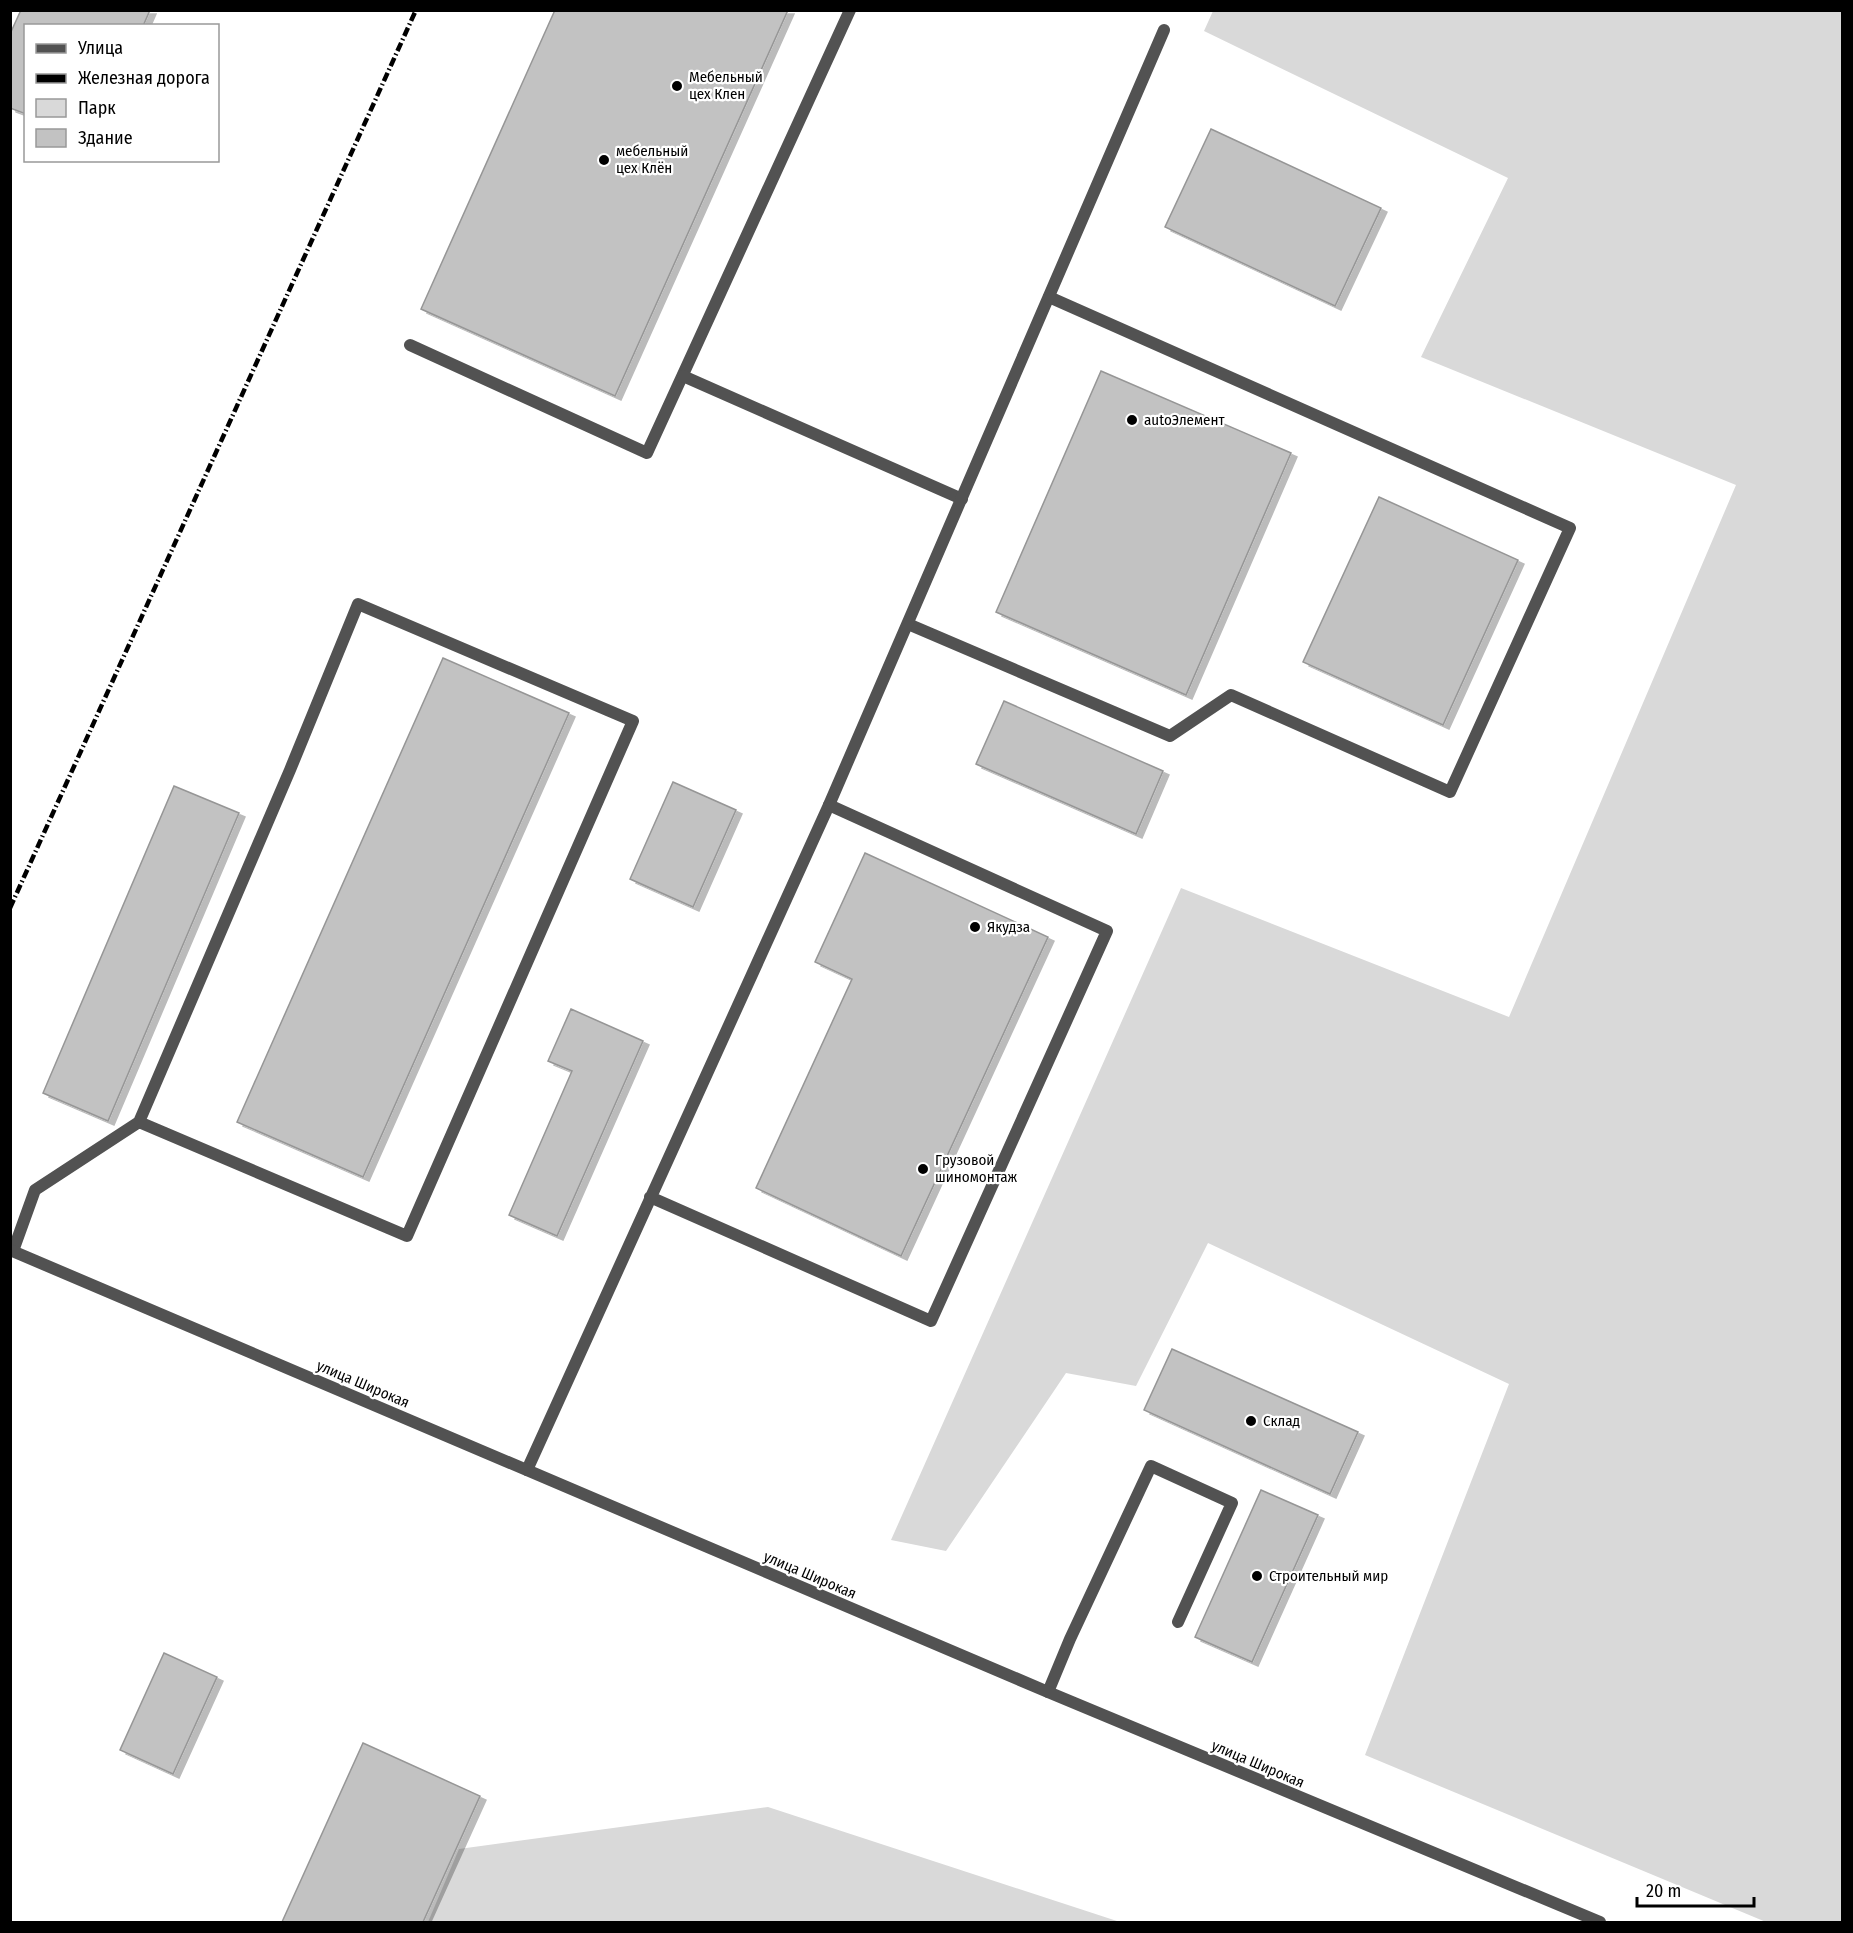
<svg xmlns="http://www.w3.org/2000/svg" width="1853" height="1933" font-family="'Fira Sans Condensed',sans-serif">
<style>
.green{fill:#d9d9d9}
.building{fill:#c2c2c2;stroke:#969696;stroke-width:1.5;filter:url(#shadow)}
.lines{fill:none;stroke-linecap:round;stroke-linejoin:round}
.service{stroke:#525252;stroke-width:12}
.tertiary{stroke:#525252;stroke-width:12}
.rail{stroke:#000;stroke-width:4.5;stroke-dasharray:9 3 1.5 3;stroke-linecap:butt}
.poi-dot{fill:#000;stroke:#fff;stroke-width:2}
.labels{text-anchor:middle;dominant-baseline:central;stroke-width:4.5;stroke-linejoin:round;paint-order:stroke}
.poi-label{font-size:15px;fill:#000;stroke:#fff;text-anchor:start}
.street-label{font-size:15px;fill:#000;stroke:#fff}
</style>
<defs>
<filter id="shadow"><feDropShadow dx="6" dy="4" stdDeviation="0" flood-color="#0004"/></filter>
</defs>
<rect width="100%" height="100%" fill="#fff"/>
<g class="green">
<path d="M1213 11H1842V1922H1766L1365 1755 1509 1384 1208 1243 1136 1386 1066 1373 946 1551 891 1540 1181 888 1509 1017 1736 485 1421 357 1508 178 1204 31Z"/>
<path d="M768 1807 1120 1922H428L459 1849Z"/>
</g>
<g class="building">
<path d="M21 10H150L143 26H26V114L10 108V34Z"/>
<path d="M555 10H788L615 396 421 309Z"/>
<path d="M1211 129 1381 208 1335 306 1165 227Z"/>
<path d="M1101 371 1291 453 1186 695 996 612Z"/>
<path d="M1379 497 1518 560 1443 725 1303 662Z"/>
<path d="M443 658 569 713 363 1177 237 1122Z"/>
<path d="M1004 701 1163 771 1136 834 976 764Z"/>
<path d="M673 782 736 810 693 907 630 879Z"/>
<path d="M174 786 239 813 108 1121 43 1093Z"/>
<path d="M865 853 1048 937 901 1256 756 1188 852 979 815 962Z"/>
<path d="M571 1009 643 1041 557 1236 509 1215 572 1071 548 1061Z"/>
<path d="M1172 1349 1358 1432 1330 1494 1144 1410Z"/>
<path d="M1261 1490 1318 1515 1252 1662 1195 1637Z"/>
<path d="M164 1653 217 1677 173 1774 120 1750Z"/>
<path d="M363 1743 480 1796 423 1922H282Z"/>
</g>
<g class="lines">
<g class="service">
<path d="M410 345 647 453 850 10"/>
<path d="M683 376 962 499"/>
<path d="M908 624 1170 736 1231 695 1450 792 1570 528 1049 297"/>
<path d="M829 805 1164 30"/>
<path d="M13 1251 35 1190 139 1122 290 770 358 604 633 721 407 1236 139 1122"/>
<path d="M527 1470 829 805 1107 931 931 1321 650 1197"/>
<path d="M1048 1692 1070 1639 1151 1466 1232 1503 1178 1622"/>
</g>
<path class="tertiary" d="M10 1250 1048 1692 1600 1922"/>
<path class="rail" d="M10 908 416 10"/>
</g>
<g class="poi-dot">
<circle cx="677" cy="86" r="6"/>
<circle cx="604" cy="160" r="6"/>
<circle cx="1132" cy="420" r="6"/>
<circle cx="975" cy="927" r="6"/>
<circle cx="923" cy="1169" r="6"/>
<circle cx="1251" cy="1421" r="6"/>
<circle cx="1257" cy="1576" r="6"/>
</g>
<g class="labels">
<g class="poi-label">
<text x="689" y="77">Мебельный<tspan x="689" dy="17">цех Клен</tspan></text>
<text x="616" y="151">мебельный<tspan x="616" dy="17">цех Клён</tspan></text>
<text x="1144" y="420">autoЭлемент</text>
<text x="987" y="927">Якудза</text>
<text x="935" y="1160">Грузовой<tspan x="935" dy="17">шиномонтаж</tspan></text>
<text x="1263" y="1421">Склад</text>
<text x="1269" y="1576">Строительный мир</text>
</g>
<g class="street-label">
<text transform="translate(363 1384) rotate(23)">улица Широкая</text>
<text transform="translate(810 1575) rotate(23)">улица Широкая</text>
<text transform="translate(1258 1764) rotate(23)">улица Широкая</text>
</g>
</g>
<rect width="1853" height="1933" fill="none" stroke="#000000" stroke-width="24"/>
<rect x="24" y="24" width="195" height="138" fill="#ffffff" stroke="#999999" stroke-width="1.5"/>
<rect x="36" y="44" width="30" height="9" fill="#525252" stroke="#999999" stroke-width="1.5"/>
<text x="78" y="54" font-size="18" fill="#000000">Улица</text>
<rect x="36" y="74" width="30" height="9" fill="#000000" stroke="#999999" stroke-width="1.5"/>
<text x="78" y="84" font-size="18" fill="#000000">Железная дорога</text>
<rect x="36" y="99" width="30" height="18" fill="#d9d9d9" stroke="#999999" stroke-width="1.5"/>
<text x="78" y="114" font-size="18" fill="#000000">Парк</text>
<rect x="36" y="129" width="30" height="18" fill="#c2c2c2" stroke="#999999" stroke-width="1.5"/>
<text x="78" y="144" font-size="18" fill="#000000">Здание</text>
<path d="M1637 1897v9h117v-9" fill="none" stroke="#000000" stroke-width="3"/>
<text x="1646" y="1897" font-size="18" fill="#000000" stroke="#ffffff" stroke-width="4.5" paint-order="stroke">20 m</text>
</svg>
